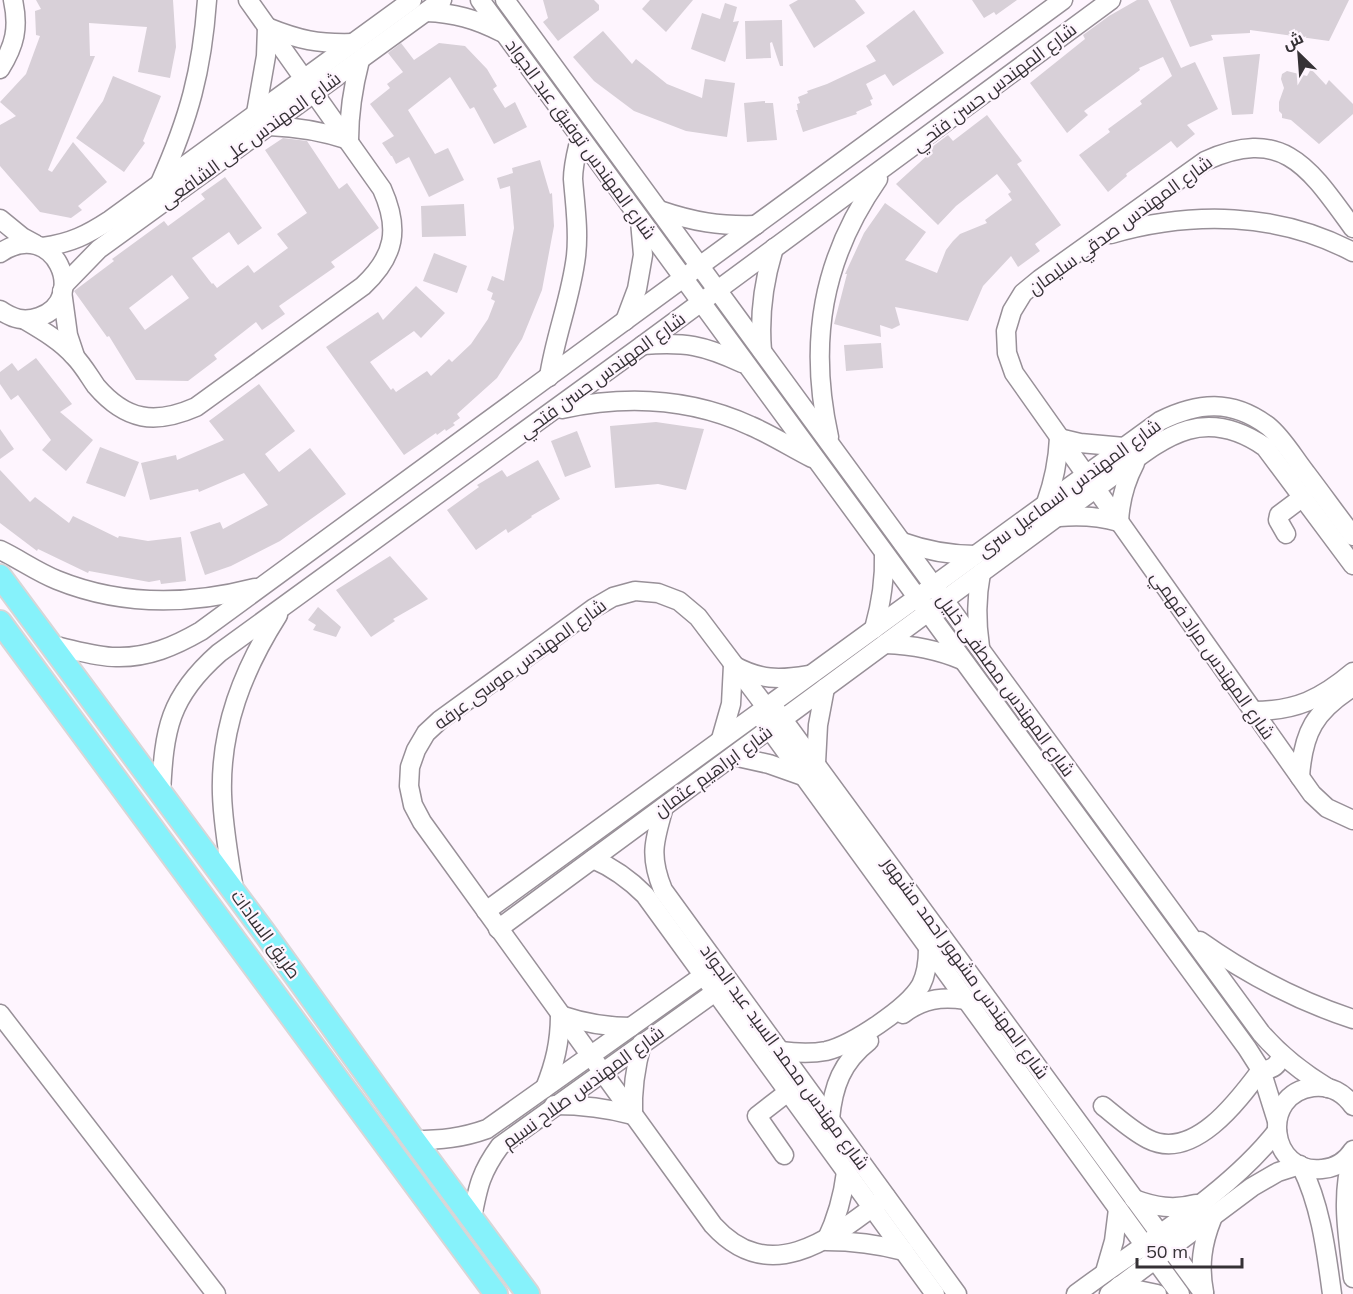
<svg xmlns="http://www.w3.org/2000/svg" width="1353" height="1294" font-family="Mulish,Cairo,sans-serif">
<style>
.building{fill:#d8d0d8;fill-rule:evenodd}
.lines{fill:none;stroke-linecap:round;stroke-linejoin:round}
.minor-casing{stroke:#989098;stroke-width:21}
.major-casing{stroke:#d7d6d7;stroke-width:26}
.minor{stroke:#fff;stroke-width:18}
.major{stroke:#86f2fb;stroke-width:22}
.labels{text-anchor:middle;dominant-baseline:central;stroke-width:4.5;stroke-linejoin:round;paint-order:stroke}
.street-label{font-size:18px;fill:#353135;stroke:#fef5fe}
</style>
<rect width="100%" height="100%" fill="#fef5fe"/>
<g class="building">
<path d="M36 0H173L176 47 170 78 138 72 147 27 89 23 90 56H95L48 170 52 172 73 142 107 182 78 206 82 210 71 218 40 212 0 166V125L16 116 0 102 26 74 40 36 36 35 35 11 41 9Z"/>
<path d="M543 0H594L599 5V10L558 41 543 22 548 18Z"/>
<path d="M650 0H693L666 32 642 9Z"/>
<path d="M798 0H855L865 13 814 48 789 5Z"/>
<path d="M972 0H1017L996 15 994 12 984 18Z"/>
<path d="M1137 0H1148L1181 68 1195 62 1218 109 1187 125 1195 134 1177 148 1171 141 1126 174 1127 176 1108 192 1079 155 1110 132 1108 129 1142 104 1140 101 1172 76 1163 57 1139 68 1140 70 1084 111 1088 115 1067 133 1030 83 1085 39 1083 35 1109 16Z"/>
<path d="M1170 0H1349L1329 41 1250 30V33L1211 35 1213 40 1190 47Z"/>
<path d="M725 3 737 7 733 22 739 21 725 62 691 49 702 13 720 19Z"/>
<path d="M914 10 944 53 893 86 885 74 866 84 873 99 870 100 872 105 856 112 857 114 803 132 796 110H798L797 104 800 103 798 97 808 93 807 91 827 84 876 61 866 46Z"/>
<path d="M782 20 783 66H780L772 42 770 43 771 58 746 59 745 21Z"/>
<path d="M603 31 632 64 636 59 667 84 702 98 705 79 735 83 727 137 686 131 634 111 594 81 573 57Z"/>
<path d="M401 43 414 60 439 43 465 46 487 69 497 86 493 89 505 108 515 102 527 127 494 144 474 107 470 109 450 77 408 110 435 154 448 148 464 180 429 197 409 157 396 164 392 156H391L382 143 394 136 370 104 390 88 387 84 403 72 388 53Z"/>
<path d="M1260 54 1253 114 1232 115 1223 57Z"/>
<path d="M1311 69 1326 85 1329 80 1353 104V114L1319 144 1291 120 1282 118V114L1279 111V102L1284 88 1281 79 1282 74 1287 71 1307 76Z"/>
<path d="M113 76 161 96 143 141 145 143 124 172 76 138 103 101Z"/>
<path d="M765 101V103H773L777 140 747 142 744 103Z"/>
<path d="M987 115 1022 161 1017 164 1061 225 1035 244 1040 251 1018 267 1011 256 983 286 968 321 895 307 900 325 892 329 880 325 881 337 834 324 847 274H845L864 233 885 203 926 232 905 260 937 273 946 250 953 241 960 234 987 223 985 220 1012 200 1008 194 1011 192 997 174 956 206 938 225 896 184 930 153 928 150 948 135 953 141Z"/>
<path d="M283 138 307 141 339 189 347 183 379 228 331 262 335 267 279 306 285 314 262 330 256 322 214 355 217 359 188 381 136 380 109 336 107 337 74 291 114 261 112 259 164 221 168 226 205 199 201 194 225 177 262 228 238 245 229 232 192 258 212 284 213 283 217 288 248 265 254 273 288 248 277 234 307 213 265 150ZM172 275 189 298 145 330 129 308Z"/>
<path d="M540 160 550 194 552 193 554 226 542 290 522 339 497 378 457 414 460 418 453 423 455 425 446 431 445 429 437 435 436 433 404 455 326 347 378 312 383 320 416 286 445 313 421 338 414 331 370 362 391 390 393 388 396 392 427 371 431 376 449 359 452 362 471 344 488 319 495 301 491 299 493 293 487 290 492 276 504 281 514 228 510 186 500 189 497 178 513 173 512 168Z"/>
<path d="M464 204 466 236 422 237 421 206Z"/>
<path d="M434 253 467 266 457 293 423 281Z"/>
<path d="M881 343 883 368 846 371 844 345Z"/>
<path d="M36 358 72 404 60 412 93 440 66 471 42 450 51 440 18 395 11 400 0 384V372L12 363 18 371Z"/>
<path d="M259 384 295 431 265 454 279 472 310 448 346 494 280 541 231 566 205 575 190 532 220 522 223 529 268 505 244 473 199 492 198 489 150 500 141 463 176 455 177 460 224 440 209 421Z"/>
<path d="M656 422 704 429 686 490 658 484 615 488 610 426Z"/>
<path d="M0 429 14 449 0 459Z"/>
<path d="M577 431 591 467 565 477 551 441Z"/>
<path d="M100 447 139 462 125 497 86 483Z"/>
<path d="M538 460 560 499 531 516 532 517 508 533 506 529 476 550 447 510 479 487 477 485 502 470 507 477Z"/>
<path d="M0 470 30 502 35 497 69 523 73 516 118 538 119 536 148 541 181 537 186 581 161 584 160 580 149 582 89 571 88 573 38 549 37 551 0 523Z"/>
<path d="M390 556 428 599 393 619 395 621 371 637 336 590Z"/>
<path d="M318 607 341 627 336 637 313 630 316 625 308 620Z"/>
</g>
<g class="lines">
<g class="minor-casing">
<g id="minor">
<path d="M480 0 1247 1048 1261 1070 1277 1121"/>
<path d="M505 0 1261 1033C1280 1055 1303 1073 1328 1088"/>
<path d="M426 12C454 13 476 19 501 32"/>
<path d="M0 69C15 45 19 28 13 0"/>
<path d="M256 113 266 56 267 27C299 40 318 44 353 43"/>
<path d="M269 126C297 127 322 131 349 140 349 112 353 87 360 60"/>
<path d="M160 183C189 118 202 71 207 0"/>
<path d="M659 210C694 222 719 226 756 225"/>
<path d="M0 219 22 237 35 244"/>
<path d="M1353 228C1310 169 1284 125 1205 161L1040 279 1023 293 1012 311 1006 331 1007 353 1014 373 1312 794 1327 808 1353 820"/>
<path d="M1111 234C1191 211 1278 212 1353 252"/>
<path d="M43 247C71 243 87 235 110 220L412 0"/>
<path d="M0 253C54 216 90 300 39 317 24 322 13 319 0 310"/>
<path d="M64 285 99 249 442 0"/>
<path d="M62 291 68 335 75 356"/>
<path d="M25 320C42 330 61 341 74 356 83 365 89 376 96 386 126 421 155 425 196 407L363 286C395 256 400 229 382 189L248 0"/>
<path d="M625 321 637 289 643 255 640 221"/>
<path d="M643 345C686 342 703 345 742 363"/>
<path d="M762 351C759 315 763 283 774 248"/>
<path d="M549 377C555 336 571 298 576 256 579 230 575 205 573 179 573 165 577 151 580 138"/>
<path d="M562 409C626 395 690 398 751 426 772 435 792 448 812 458"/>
<path d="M829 437C808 342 822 259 878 179"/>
<path d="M1046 503C1054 481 1058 461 1059 438L1080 443 1124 447"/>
<path d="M1059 517C1080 515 1098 516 1119 522 1120 500 1125 482 1135 463"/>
<path d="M1286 534 1278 520 1279 515 1303 497"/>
<path d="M902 542C927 551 948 555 975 555"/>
<path d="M0 550C19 559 37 572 57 580 121 606 189 605 255 588"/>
<path d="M874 629C881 604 885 581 884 554"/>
<path d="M885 644C913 645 936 649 962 660"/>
<path d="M51 645C72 649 95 657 116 657 148 658 175 646 201 631L1063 0"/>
<path d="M980 647C976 621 976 599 981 573"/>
<path d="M766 707 698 617 679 601 658 593 635 591 613 597 594 608 520 662 440 720 426 733 416 750 410 767 409 786 413 805 422 822 713 1225C771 1289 833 1237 886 1197"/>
<path d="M776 710 1204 1294"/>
<path d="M1253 711C1296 711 1321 699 1353 672"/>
<path d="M763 720 1180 1294"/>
<path d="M721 739 731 704 733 665C760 680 779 680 808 675"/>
<path d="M733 756 769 764 803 776"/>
<path d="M816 763 818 725 825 688"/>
<path d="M1300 777C1303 732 1315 711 1353 687"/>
<path d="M161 794C164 729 169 697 219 653L643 345 1111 0"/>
<path d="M664 807C654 841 649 856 663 890L957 1294"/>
<path d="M593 859C614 868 629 879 645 895L935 1294"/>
<path d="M234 890C229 858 223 826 222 794 220 728 243 670 278 615"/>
<path d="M486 911 1160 421C1198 402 1232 399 1268 426 1283 438 1294 458 1306 473 1322 494 1337 515 1353 536"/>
<path d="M498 929 1095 489C1153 449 1194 398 1265 447L1353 565"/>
<path d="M1200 941C1248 975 1298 1001 1353 1019"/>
<path d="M0 1014 216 1294"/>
<path d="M903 1014C922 999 942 996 965 1000"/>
<path d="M780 1051C795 1053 811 1054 826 1051 852 1045 908 1008 921 985 927 973 928 962 928 949"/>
<path d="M545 1088C555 1063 560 1042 560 1015 584 1023 606 1027 631 1027"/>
<path d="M554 1105C582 1105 607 1108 633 1115 632 1089 635 1068 642 1043"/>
<path d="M1103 1106C1117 1117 1132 1131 1148 1139 1193 1162 1238 1101 1261 1070 1273 1070 1279 1065 1281 1054"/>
<path d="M1353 1106C1344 1093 1330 1085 1313 1087 1259 1094 1269 1175 1322 1169 1335 1168 1346 1161 1353 1150"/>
<path d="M830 1119C833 1086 842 1062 869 1041"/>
<path d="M414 1140C441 1140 462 1138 487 1129L711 970"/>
<path d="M784 1155 757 1116 788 1092"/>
<path d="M1353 1155C1340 1195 1348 1237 1353 1278"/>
<path d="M1301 1166C1321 1206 1326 1250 1332 1294"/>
<path d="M846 1172C843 1197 837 1218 826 1241 853 1241 877 1244 904 1251"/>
<path d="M1134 1199C1155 1207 1174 1210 1196 1204"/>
<path d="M472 1218C478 1186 481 1172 500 1146L725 985"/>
<path d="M1105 1272 1114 1241 1118 1209"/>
<path d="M1119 1286 1157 1294"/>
<path d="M1204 1292C1199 1266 1202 1244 1212 1219"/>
<path d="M1076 1294C1141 1245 1227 1195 1277 1131"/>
<path d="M1109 1294 1252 1187 1278 1172 1300 1165"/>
</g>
</g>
<g class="major-casing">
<g id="major">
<path d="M0 576 264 932 414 1140 528 1294"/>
<path d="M0 622 496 1294"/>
</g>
</g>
<use href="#minor" class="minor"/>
<use href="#major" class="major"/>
</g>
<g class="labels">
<g class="street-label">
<text transform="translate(994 87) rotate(-37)">شارع المهندس حسن فتحي</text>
<text transform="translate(581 139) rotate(54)">شارع المهندس توفيق عبد الجواد</text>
<text transform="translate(250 140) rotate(-36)">شارع المهندس على الشافعى</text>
<text transform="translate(1120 225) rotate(-36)">شارع المهندس صدقي سليمان</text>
<text transform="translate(602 375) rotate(-36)">شارع المهندس حسن فتحي</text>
<text transform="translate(1069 488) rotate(-36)">شارع المهندس اسماعيل سرى</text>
<text transform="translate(1213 655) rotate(55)">شارع المهندس مراد فهمي</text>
<text transform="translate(520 664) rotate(-36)">شارع المهندس موسى عرفه</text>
<text transform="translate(1006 685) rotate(54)">شارع المهندس مصطفى خليل</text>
<text transform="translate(713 771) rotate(-36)">شارع ابراهيم عثمان</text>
<text transform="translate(266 934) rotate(54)">طريق السادات</text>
<text transform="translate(966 968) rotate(54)">شارع المهندس مشهور احمد مشهور</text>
<text transform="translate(785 1057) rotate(54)">شارع مهندس محمد السيد عبد الجواد</text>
<text transform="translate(583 1087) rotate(-36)">شارع المهندس صلاح نسيم</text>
</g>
</g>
<g transform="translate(1299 54) rotate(335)" stroke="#fef5fe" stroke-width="4.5" paint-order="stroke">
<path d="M0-4.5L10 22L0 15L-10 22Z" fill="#353135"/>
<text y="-9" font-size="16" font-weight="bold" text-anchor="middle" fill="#353135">ش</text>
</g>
<path d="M1137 1258v9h105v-9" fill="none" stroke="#353135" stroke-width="3"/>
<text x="1146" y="1258" font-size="18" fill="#353135" stroke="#fef5fe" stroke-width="4.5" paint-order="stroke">50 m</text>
</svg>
